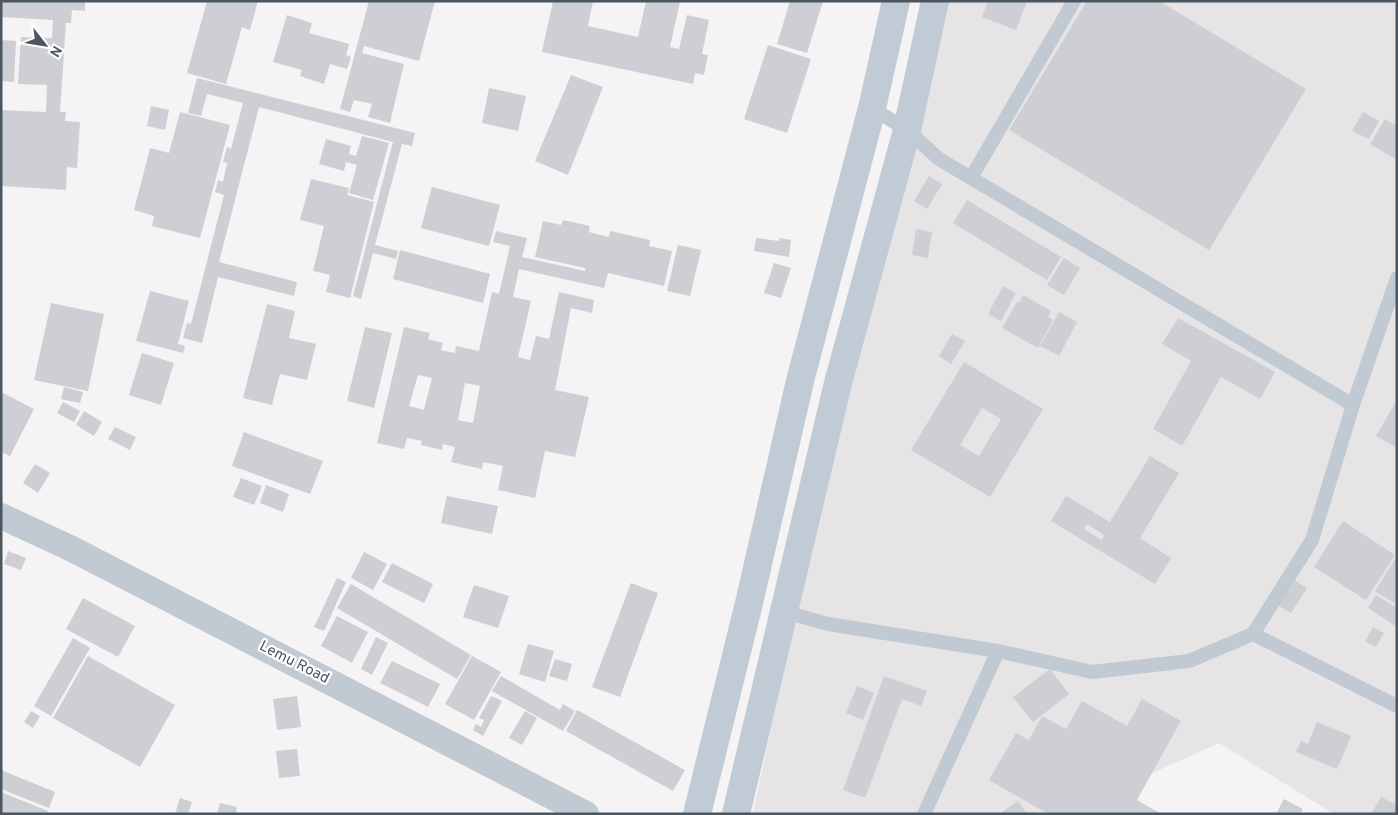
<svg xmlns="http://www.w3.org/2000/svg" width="1398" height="815" font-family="Overpass,sans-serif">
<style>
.education{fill:#e6e4e5}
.building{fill:#cdcfd5;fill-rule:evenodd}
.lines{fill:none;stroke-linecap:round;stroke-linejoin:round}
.lane{stroke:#c1cad2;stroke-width:14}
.street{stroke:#c1cad2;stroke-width:26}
.secondary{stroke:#c1cbd6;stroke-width:28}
.labels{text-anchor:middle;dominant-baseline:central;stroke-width:4.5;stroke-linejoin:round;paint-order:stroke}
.street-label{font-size:15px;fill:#4a5661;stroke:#fff}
</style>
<rect width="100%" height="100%" fill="#f5f3f3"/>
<path class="education" d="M924 1H1397V814H1334L1219 743 1062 814H753Z"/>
<g class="building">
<path d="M1 1H85V11L72 10 71 23H66L60 112H66L65 121 80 122 77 168 67 167 66 190 1 186V110L46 112 47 85 18 84 21 37 52 38 53 20 1 17Z"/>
<path d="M207 1H258L250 30 242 27 226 84 187 73Z"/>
<path d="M369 1H435L419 61 364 46 362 53 404 64 390 123 368 117 372 104 354 100 350 112 340 109Z"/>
<path d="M553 1H593L588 26 638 37 646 1H680L670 47 679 49 687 15 709 20 702 54 708 55 704 75 695 73 693 84 542 52Z"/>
<path d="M790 1H823L807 53 777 44Z"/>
<path d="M988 1H1027L1016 30 982 17Z"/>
<path d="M1087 1H1159L1306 89 1209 250 1009 130Z"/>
<path d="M287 15 312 23 309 33 349 44 346 55 351 57 347 69 330 64 324 84 300 76 302 70 273 62Z"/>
<path d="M1 40 16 41 14 82 1 81Z"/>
<path d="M768 45 811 59 787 133 744 119Z"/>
<path d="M571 75 603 87 568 175 535 161Z"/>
<path d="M197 78 415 133 412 146 402 144 375 245 398 251 396 259 373 253 361 299 353 296 393 142 259 107 219 262 297 282 294 296 218 277 202 343 183 338 187 323 191 324 224 195 215 192 218 180 223 182 227 163 223 162 227 147 231 149 243 103 207 94 201 116 188 113Z"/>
<path d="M489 88 526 96 518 131 482 123Z"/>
<path d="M151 106 169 110 165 130 147 126Z"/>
<path d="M180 112 230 125 200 238 152 226 154 216 134 210 150 148 169 153Z"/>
<path d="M1363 112 1379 121 1369 139 1352 131Z"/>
<path d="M1385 119 1397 126V160L1370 144Z"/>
<path d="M362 136 389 143 373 200 349 193 357 165 346 162 344 171 319 164 326 139 351 146 349 154 356 156Z"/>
<path d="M929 176 942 184 927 209 914 201Z"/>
<path d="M311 179 349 188 347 195 374 202 350 298 326 292 330 275 313 271 324 226 300 220Z"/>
<path d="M432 187 500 205 489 246 421 228Z"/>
<path d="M967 200 1061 257 1047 280 953 223Z"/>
<path d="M563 220 590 226 589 232 609 237 610 231 650 240 649 246 672 251 664 286 608 273 604 288 519 269 513 297 531 301 518 357 530 360 536 336 549 339 559 292 594 300 592 313 571 308 555 390 589 397 575 457 545 451 535 498 498 490 503 466 483 462 482 469 451 462 455 447 443 444 442 450 421 445 422 441 407 438 404 449 377 443 404 327 430 333 428 339 443 343 441 350 455 353 456 346 479 351 492 292 499 294 510 246 493 242 496 231 527 238 522 257 585 271V268L535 257 543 221 561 225ZM418 375 432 378 424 410 409 406ZM465 383 480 386 473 423 458 420Z"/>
<path d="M916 229 932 232 928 258 912 255Z"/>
<path d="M756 238 779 241V238L791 240 789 257 754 251Z"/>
<path d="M678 245 701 250 690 296 667 291Z"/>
<path d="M400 250 490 274 483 303 393 279Z"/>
<path d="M1064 258 1080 268 1064 295 1047 285Z"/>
<path d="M774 263 791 268 781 298 764 293Z"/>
<path d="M1003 286 1016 293 1001 321 988 314Z"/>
<path d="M150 291 189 301 178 344 185 346 183 353 136 341Z"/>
<path d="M1023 295 1051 311 1048 317 1053 320 1038 348 1002 328 1017 302 1019 303Z"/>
<path d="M51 303 104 314 88 391 34 380Z"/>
<path d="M267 304 295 311 289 338 316 344 307 380 280 374 272 405 243 398Z"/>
<path d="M1059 312 1077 322 1059 356 1040 346Z"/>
<path d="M1178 318 1275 372 1260 399 1221 377 1182 446 1153 429 1191 361 1162 344Z"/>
<path d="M365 327 392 333 374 408 347 401Z"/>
<path d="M952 334 965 341 951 364 939 356Z"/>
<path d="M142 353 174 363 161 405 129 395Z"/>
<path d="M964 362 1043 409 990 497 911 450ZM982 408 1001 419 979 456 960 445Z"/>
<path d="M64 387 83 392 80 403 61 399Z"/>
<path d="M1 392 34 409 10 456 1 452Z"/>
<path d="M1397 400V448L1376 436Z"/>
<path d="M63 402 80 411 74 422 57 413Z"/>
<path d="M84 411 102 422 94 436 76 425Z"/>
<path d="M115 427 136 437 130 450 108 439Z"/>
<path d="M244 432 323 461 310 494 232 466Z"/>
<path d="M1150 456 1179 473 1140 538 1171 558 1155 584 1051 521 1066 496 1110 522ZM1087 524 1104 535 1102 540 1084 529Z"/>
<path d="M35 464 50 473 38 493 23 483Z"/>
<path d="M241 478 262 486 254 505 233 497Z"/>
<path d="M266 485 289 494 283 512 260 503Z"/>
<path d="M447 496 498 506 492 534 441 523Z"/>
<path d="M1343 521 1395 555 1366 600 1314 567Z"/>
<path d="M8 551 26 558 21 570 4 564Z"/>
<path d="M364 552 387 564 373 590 351 578Z"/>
<path d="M1397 556V605L1375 591Z"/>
<path d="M392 563 433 584 424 603 382 582Z"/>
<path d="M337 578 346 582 324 631 314 627Z"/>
<path d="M1292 579 1307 588 1291 613 1276 604Z"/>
<path d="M631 583 658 593 620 697 592 687Z"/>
<path d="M351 584 471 655 457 679 337 608Z"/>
<path d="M474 585 509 596 498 628 463 617Z"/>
<path d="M1376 595 1397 608V627L1368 608Z"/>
<path d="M83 598 135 626 118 657 66 629Z"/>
<path d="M337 616 368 632 352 663 321 646Z"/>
<path d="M1373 627 1384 633 1376 647 1365 641Z"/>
<path d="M376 637 388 643 372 675 361 669Z"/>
<path d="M73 638 90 648 51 716 34 706Z"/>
<path d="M528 644 554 651 545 682 519 674Z"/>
<path d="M88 656 175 705 140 767 53 718Z"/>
<path d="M472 656 501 672 474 720 445 704Z"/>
<path d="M555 659 572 664 567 681 549 676Z"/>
<path d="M392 661 440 684 428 707 380 683Z"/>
<path d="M1050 669 1069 694 1033 722 1013 697Z"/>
<path d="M501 676 560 710 563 704 575 711 563 731 492 691Z"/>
<path d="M884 676 927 691 921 706 902 699 865 798 843 790Z"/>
<path d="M857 686 874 693 863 720 846 713Z"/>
<path d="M297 696 301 727 277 730 273 699Z"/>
<path d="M491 696 502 701 483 736 473 730 476 724 481 727 484 720 479 718Z"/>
<path d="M1142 699 1181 721 1137 800 1161 814H1048L989 780 1016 733 1029 740 1042 716 1066 729 1082 701 1127 726Z"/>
<path d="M577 710 685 770 673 791 566 731Z"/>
<path d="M31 711 40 716 33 728 24 722Z"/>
<path d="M525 711 537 718 522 745 509 738Z"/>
<path d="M1317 722 1351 736 1337 769 1296 752 1301 741 1308 744Z"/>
<path d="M297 749 300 776 279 778 276 751Z"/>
<path d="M1 770 55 792 49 808 1 789Z"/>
<path d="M1 792 48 811 47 814H1Z"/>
<path d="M1381 797 1397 805V814H1371Z"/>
<path d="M180 798 192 802 188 814H175Z"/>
<path d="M1284 799 1303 809 1300 814H1276Z"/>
<path d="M1018 801 1027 814H1003L1002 812Z"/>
<path d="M220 803 237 807 236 814H217Z"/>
</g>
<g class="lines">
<g class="lane">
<path d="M872 108 907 130 939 159 1353 405"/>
<path d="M971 178 1074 1"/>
<path d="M785 612 828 624 998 651 1092 672 1189 661 1253 634 1312 540 1353 405 1397 278"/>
<path d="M1253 634 1397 706"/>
<path d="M924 814 998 651"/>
</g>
<path class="street" d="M1 516 70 548 586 814"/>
<g class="secondary">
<path d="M697 814 749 603 800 381 872 108 896 1"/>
<path d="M736 814 838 383 907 130 935 1"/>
</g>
</g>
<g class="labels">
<g class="street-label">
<text transform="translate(294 663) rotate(27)">Lemu Road</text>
</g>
</g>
<rect width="1398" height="815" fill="none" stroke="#4a5661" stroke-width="5"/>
<g transform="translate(45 45) rotate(121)" stroke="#ffffff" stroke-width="4" paint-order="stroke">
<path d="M0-4L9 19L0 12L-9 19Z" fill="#4a5661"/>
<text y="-8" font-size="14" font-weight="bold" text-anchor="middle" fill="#4a5661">N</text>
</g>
</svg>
